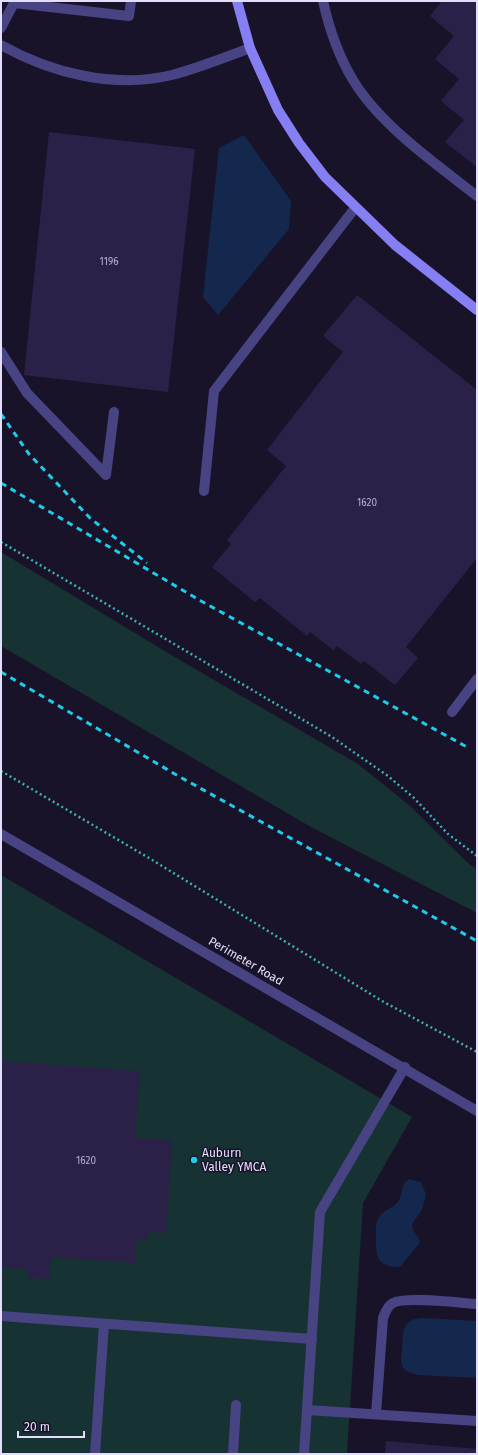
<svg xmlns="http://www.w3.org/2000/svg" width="478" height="1455" font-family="'Fira Sans',sans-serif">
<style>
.green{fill:#173232}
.water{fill:#14274c}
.building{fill:#2b2148}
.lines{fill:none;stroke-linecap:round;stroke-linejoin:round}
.path{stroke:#3cb2b0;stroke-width:2.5;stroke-dasharray:2 3;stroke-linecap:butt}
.lane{stroke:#484383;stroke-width:10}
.street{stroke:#484383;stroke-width:10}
.secondary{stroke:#867ef3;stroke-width:10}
.rail{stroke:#1cccea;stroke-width:3;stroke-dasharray:6 5;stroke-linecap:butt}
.poi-dot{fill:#1cccea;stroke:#181329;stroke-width:1.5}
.labels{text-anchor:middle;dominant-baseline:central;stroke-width:3;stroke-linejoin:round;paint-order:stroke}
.number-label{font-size:10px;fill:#b5afcf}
.street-label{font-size:12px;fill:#e3defc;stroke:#181329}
.poi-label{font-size:12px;fill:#e3defc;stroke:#181329;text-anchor:start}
</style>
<rect width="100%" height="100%" fill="#181329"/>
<g class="green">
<path d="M1 552 173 656 358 764 409 805 469 864 477 869V913L311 827 1 646Z"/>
<path d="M1 875 412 1117 363 1203 347 1454H1Z"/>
</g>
<g class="water">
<path d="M244 135 291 201 289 229 218 315 203 297 219 148Z"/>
<path d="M409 1179 421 1182 426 1194 422 1210 412 1224 413 1230 420 1241 419 1244 400 1267C378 1267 375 1257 376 1237 376 1231 375 1224 378 1219 382 1210 391 1209 397 1203 404 1196 399 1185 409 1179Z"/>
<path d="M423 1318 477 1321V1378L418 1375C412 1373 404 1372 402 1365 400 1361 402 1354 402 1349 403 1332 402 1318 423 1318Z"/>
</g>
<g class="building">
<path d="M442 1H477V167L445 142 464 120 441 101 459 79 435 59 454 36 430 16Z"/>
<path d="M49 132 195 149 168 392 24 375Z"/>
<path d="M357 295 477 390V558L406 647 418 658 395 685 364 661 361 664 337 646 333 650 310 632 307 636 260 598 255 602 212 567 231 544 227 540 286 466 267 450 343 352 323 336Z"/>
<path d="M1 1061 140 1071 135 1138 172 1140 166 1233 147 1232V1240L137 1239 135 1263 51 1257 49 1279 28 1278V1269L1 1267Z"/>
<path d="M386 1441 477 1449V1454H385Z"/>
</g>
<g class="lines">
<g class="path">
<path d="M1 542 332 737 388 776 414 798 448 834 477 856"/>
<path d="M1 771 149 858 382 1001 477 1052"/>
</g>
<g class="lane">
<path d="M323 1C329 28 339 57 353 80 380 125 436 164 477 196"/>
<path d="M1 28 14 3 129 16 131 1"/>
<path d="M1 352 27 393 106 475 114 412"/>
<path d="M204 491 214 391 355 208"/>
<path d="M452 712 477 679"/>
<path d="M1 1316 312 1339"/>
<path d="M307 1410 477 1421"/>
<path d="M376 1414 383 1318C385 1313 387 1306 393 1303 405 1296 461 1303 477 1304"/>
<path d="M95 1454 104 1324"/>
<path d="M233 1454 236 1405"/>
<path d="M304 1454 320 1212 405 1067"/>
</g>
<g class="street">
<path d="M1 45C51 73 114 89 172 75 198 68 224 58 250 48"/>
<path d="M1 834 477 1111"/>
</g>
<path class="secondary" d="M237 1 250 48 278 110 299 143 325 177 395 245 477 310"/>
<g class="rail">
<path d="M1 414 29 454 90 518 147 563"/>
<path d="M1 483 201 601 467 747"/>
<path d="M1 672 180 777 477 941"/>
</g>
</g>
<circle class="poi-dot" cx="194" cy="1160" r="4"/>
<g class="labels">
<g class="number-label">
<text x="109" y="262">1196</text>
<text x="367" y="503">1620</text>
<text x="86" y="1161">1620</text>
</g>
<g class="street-label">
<text transform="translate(246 961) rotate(30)">Perimeter Road</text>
</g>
<g class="poi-label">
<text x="202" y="1153">Auburn<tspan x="202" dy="14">Valley YMCA</tspan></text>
</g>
</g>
<rect width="478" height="1455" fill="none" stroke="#e3defc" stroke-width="4"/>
<path d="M18 1431v6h66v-6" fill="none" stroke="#e3defc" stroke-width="2"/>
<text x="24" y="1431" font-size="12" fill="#e3defc" stroke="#181329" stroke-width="3" paint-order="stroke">20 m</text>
</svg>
